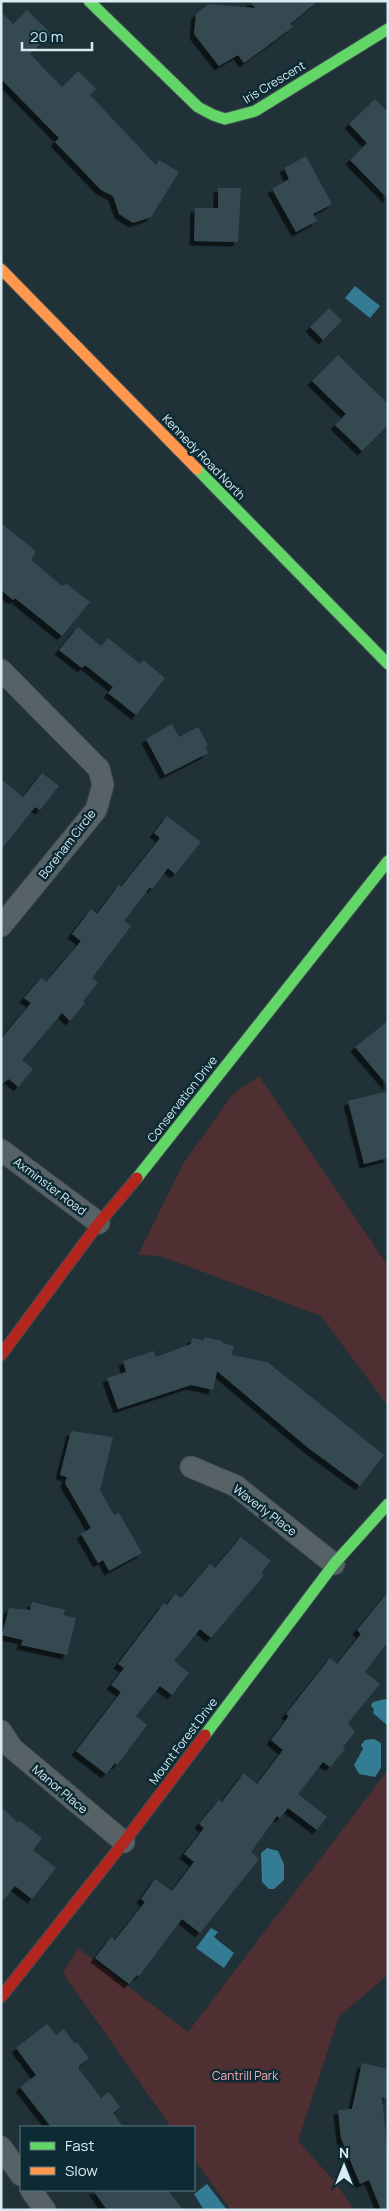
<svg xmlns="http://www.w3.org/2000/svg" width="389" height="2211" font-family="Manrope,sans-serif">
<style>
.green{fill:#4f2f32}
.water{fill:#347c94}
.building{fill:#364a51;filter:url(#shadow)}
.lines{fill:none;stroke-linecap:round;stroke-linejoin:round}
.street-casing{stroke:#404e53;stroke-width:23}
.fast-casing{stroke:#404e53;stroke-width:13}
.slow-casing{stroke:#404e53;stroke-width:13}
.jam-casing{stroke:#404e53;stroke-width:13}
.street{stroke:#576266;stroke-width:21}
.fast{stroke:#63d668;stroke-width:11}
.slow{stroke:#ff974d;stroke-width:11}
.jam{stroke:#b3261e;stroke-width:11}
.labels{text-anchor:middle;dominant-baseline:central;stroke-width:5;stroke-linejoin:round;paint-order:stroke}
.street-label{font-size:12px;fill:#daebf1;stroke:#0c2b35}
.park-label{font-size:12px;fill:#faacaf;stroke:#0c2b35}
</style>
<defs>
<filter id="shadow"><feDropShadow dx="-4.5" dy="4.5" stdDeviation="0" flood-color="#0009"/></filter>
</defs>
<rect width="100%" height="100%" fill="#203137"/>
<g class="green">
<path d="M259 1076 388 1266V1406L321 1316 160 1256 138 1255 183 1164 233 1094Z"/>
<path d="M388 1770V1975L339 2016 298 2141 336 2183 354 2210H231L194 2159V2127H171L63 1973 78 1948 188 2032Z"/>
</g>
<g class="water">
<path d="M355 286 380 306 370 318 345 298Z"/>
<path d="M385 1699 388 1701V1726L373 1713 374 1709 371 1706 373 1702Z"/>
<path d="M374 1739 381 1743V1768L375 1777 359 1774 354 1765 363 1749 361 1745 365 1740Z"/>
<path d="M267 1848 278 1851 284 1864V1880L274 1889H269L262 1882 261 1853Z"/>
<path d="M211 1928 218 1932 214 1937 234 1953 224 1968 196 1948Z"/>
<path d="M207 2184 227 2210H204L194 2194Z"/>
</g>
<g class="building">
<path d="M250 1H318L290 24 293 27 244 63 238 55 219 66 194 34 196 14 209 4 255 8Z"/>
<path d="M27 10 51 34 30 54 62 87 78 71 96 89 90 95 156 165 159 160 179 172 151 217 133 223 119 214 113 196 101 190 55 142 59 138 1 79V12L13 24Z"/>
<path d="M375 99 388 112V199L350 160 367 143 349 124Z"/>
<path d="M306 156 332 204 313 214 317 221 296 232 272 189 289 179 284 168Z"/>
<path d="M218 188H241L238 242 194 241 195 208H218Z"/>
<path d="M329 308 342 321 323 340 310 327Z"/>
<path d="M338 355 388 404V425L362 451 335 425 346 414 312 381Z"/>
<path d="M1 523 36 551 31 560 62 586 67 584 90 602 62 636 15 598 13 600 1 590Z"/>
<path d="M78 627 101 646 108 638 140 664 143 660 165 678 136 715 108 693 113 687 85 665 82 668 59 650Z"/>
<path d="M172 724 179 737 198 727 208 745 205 747 208 753 165 775 146 739Z"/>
<path d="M42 773 59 786 40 810 35 807 1 850V779L23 797Z"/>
<path d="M167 816 201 842 175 874 168 868 152 889 150 887 124 921 131 926 92 978 98 983 83 1001 85 1003 70 1021 62 1013 22 1060 33 1069 18 1087 9 1079 1 1085V1039L31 1003 24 998 41 978 46 982 81 941 72 934 91 909 97 914 119 885 121 887 160 838 154 833Z"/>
<path d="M388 1021V1086L355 1047Z"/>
<path d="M388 1091V1158L364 1164 348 1101Z"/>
<path d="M205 1337 222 1341V1343L234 1346 232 1355 267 1362 384 1455 360 1486 307 1447 217 1371 213 1390 191 1385 118 1409 107 1378 126 1372 123 1361 154 1351 156 1357 191 1344 192 1338 204 1340Z"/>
<path d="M71 1431 113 1437 100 1490 114 1515 119 1513 142 1553 109 1571 103 1560 98 1563 81 1534 91 1528 65 1483 67 1477 60 1475Z"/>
<path d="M241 1537 271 1561 261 1573 264 1575 211 1638 200 1629 174 1661 189 1673 172 1695 160 1686 136 1716 147 1725 117 1765 115 1763 106 1774 76 1751 121 1692 111 1685 124 1668 118 1664 164 1603 167 1605 175 1594 181 1598 210 1564 215 1568Z"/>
<path d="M388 1592V1642L365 1672 380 1684 348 1723 355 1732 343 1747 345 1749 330 1767 323 1762 298 1794 327 1817 317 1830 288 1808 280 1818 277 1816 251 1852 259 1859 200 1933 182 1919 139 1976 137 1975 129 1984 95 1958 111 1937 115 1940 145 1902 141 1899 155 1879 172 1891 194 1862 184 1854 204 1828 199 1824 219 1800 222 1802 244 1773 257 1784 283 1750 271 1740 289 1716 286 1714 330 1658 337 1664 361 1634 357 1630Z"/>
<path d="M32 1602 65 1610 63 1615 76 1618 67 1655 21 1645 23 1640 2 1635 9 1608 30 1610Z"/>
<path d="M1 1806 18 1823 20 1821 42 1838 33 1850 56 1868 32 1899 15 1886 1 1903Z"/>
<path d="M47 2024 56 2035 64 2029 75 2044 77 2042 89 2058 79 2066V2069L101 2098 109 2092 120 2107 113 2113 123 2127H51L20 2087 36 2075 16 2048Z"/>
<path d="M362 2063 388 2069V2099L382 2097 388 2158V2210H381L369 2180 360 2184 341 2138 338 2110 352 2109Z"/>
<path d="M93 2190H168L183 2210H107Z"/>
</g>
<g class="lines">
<g class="street-casing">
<g id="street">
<path d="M1 670 99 769 103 785 96 810 1 926"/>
<path d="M1 1150 99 1223"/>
<path d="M191 1467 236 1486 334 1564"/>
<path d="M1 1731 12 1748 124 1842"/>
<path d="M1 2147 21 2175"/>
<path d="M31 2190 45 2210"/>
</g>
</g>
<g class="fast-casing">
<g id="fast">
<path d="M89 1 198 107 213 115 225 119 255 111 388 29"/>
<path d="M197 469 388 664"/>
<path d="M137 1178 388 861"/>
<path d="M205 1735 334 1564 388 1504"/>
</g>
</g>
<g class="slow-casing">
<path id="slow" d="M1 269 197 469"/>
</g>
<g class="jam-casing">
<g id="jam">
<path d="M1 1355 99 1223 137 1178"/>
<path d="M1 1997 124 1842 205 1735"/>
</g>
</g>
<use href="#street" class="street"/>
<use href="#fast" class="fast"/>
<use href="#slow" class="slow"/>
<use href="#jam" class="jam"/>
</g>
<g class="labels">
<g class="street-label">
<text transform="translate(274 82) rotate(-31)">Iris Crescent</text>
<text transform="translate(204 457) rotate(46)">Kennedy Road North</text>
<text transform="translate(67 844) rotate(-52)">Boreham Circle</text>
<text transform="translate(182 1099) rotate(-52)">Conservation Drive</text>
<text transform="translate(50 1186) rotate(37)">Axminster Road</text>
<text transform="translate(265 1510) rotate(37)">Waverly Place</text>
<text transform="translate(183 1741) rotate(-53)">Mount Forest Drive</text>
<text transform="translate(60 1789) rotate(40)">Manor Place</text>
</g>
<g class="park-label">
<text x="245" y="2075">Cantrill Park</text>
</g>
</g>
<rect width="389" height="2211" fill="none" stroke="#daebf1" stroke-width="5"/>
<rect x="20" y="2126" width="175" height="65" fill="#0c2b35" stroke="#5e7880"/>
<rect x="30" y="2142" width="25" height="8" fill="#63d668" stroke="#5e7880"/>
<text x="65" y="2151" font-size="15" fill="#daebf1">Fast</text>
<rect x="30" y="2167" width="25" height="8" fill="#ff974d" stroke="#5e7880"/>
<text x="65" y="2176" font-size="15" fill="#daebf1">Slow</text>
<g transform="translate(344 2166)" stroke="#0c2b35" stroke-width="4" paint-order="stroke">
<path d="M0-4L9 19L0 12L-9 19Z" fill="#daebf1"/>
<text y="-8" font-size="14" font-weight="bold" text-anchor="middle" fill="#daebf1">N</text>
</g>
<path d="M22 42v8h70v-8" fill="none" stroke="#daebf1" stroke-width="2.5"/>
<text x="30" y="42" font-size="15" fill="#daebf1" stroke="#0c2b35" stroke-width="4" paint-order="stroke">20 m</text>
</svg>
